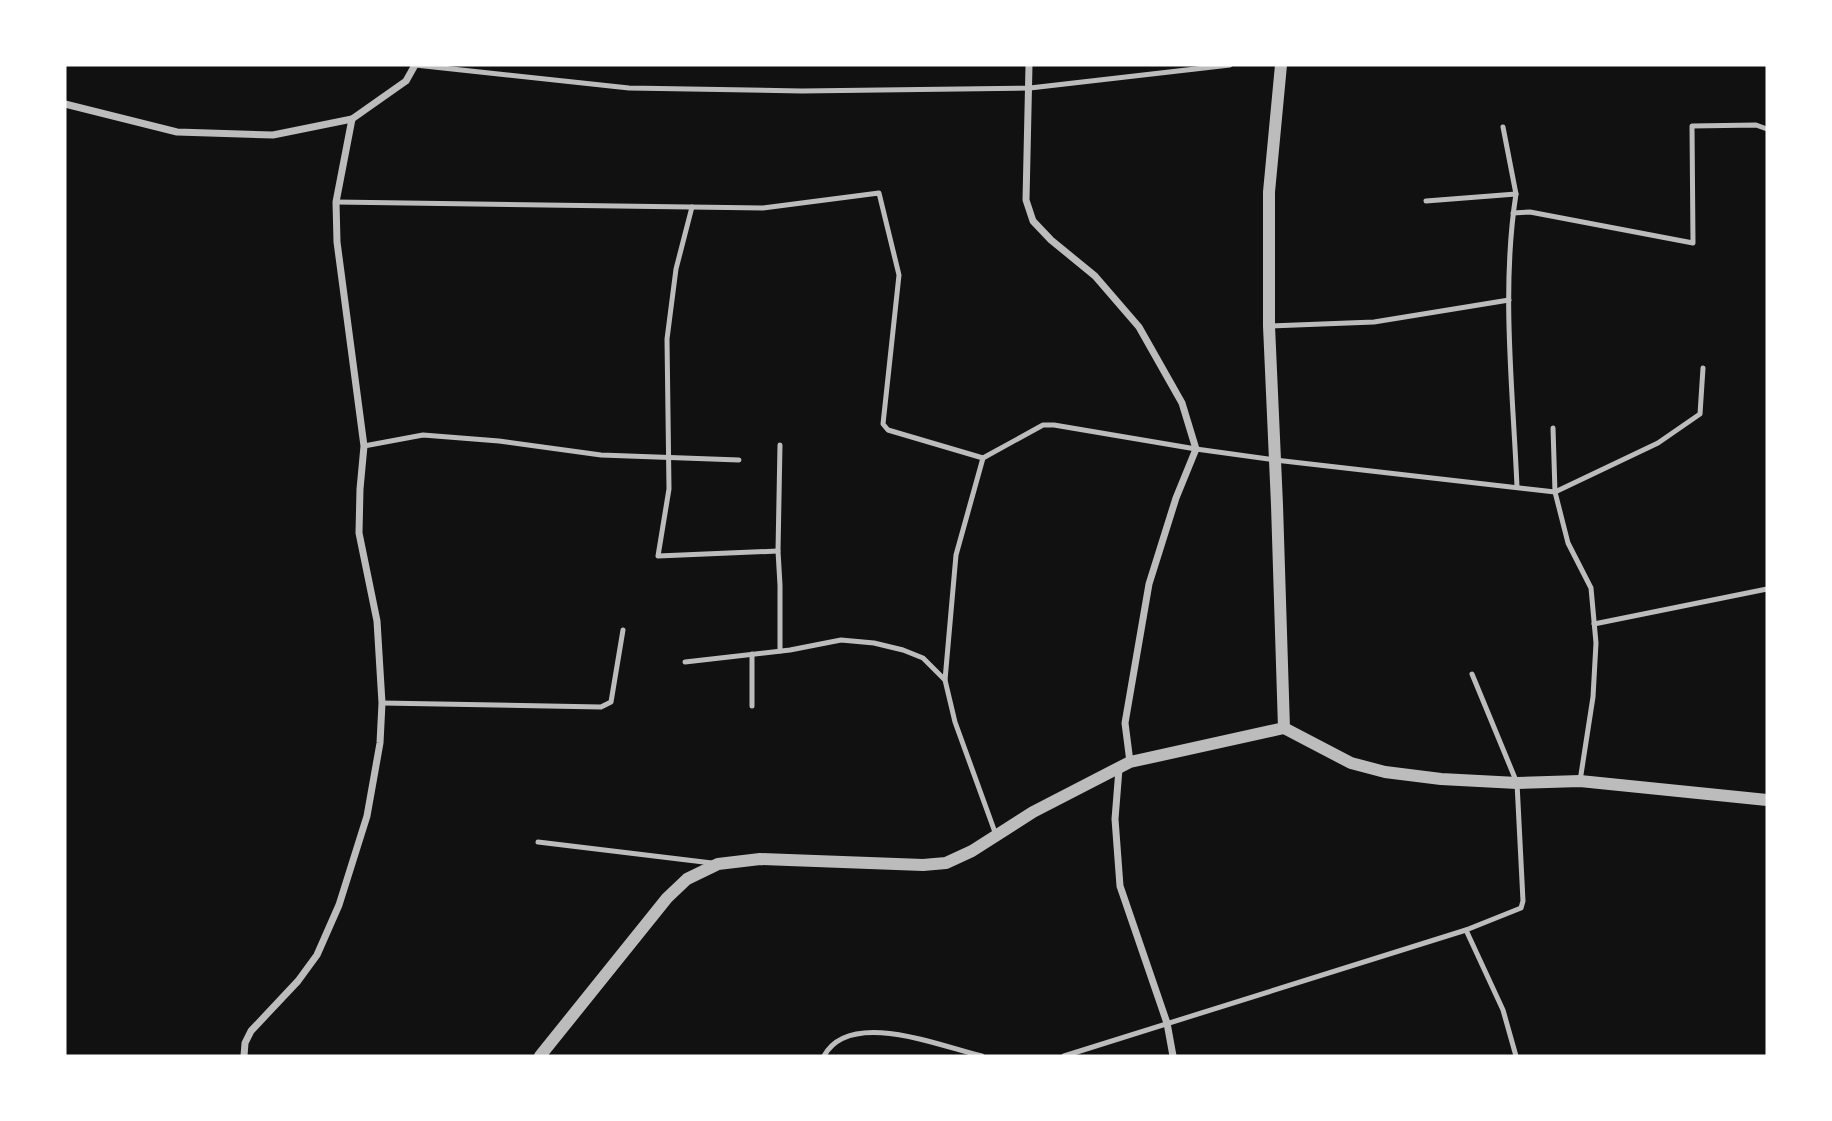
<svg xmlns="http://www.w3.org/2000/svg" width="1832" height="1121" font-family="Overpass,sans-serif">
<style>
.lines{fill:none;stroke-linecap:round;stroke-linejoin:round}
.service{stroke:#bcbcbc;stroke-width:5}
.minor{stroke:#bcbcbc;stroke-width:7}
.tertiary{stroke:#bcbcbc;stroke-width:12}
</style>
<rect width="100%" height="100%" fill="#111"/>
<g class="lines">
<g class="service">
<path d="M415 65 629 88 802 91 1030 88 1230 65"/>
<path d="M1516 194C1501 290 1513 391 1517 487"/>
<path d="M1426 201 1516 194 1503 127"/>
<path d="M336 202 763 208 879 193 899 275 883 424 888 430 983 458 1043 425H1054L1196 449 1275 460 1555 492 1658 443 1700 414 1703 368"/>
<path d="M692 207 676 269 667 339 669 489 658 556 778 551"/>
<path d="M1513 213 1530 212 1693 243 1692 126 1756 125 1767 129"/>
<path d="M1269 326 1374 322 1509 300"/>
<path d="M1553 428 1555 492 1568 543 1591 588 1596 643 1593 697 1580 781"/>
<path d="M780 445 778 551 780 585V651"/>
<path d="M364 446 423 435 499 441 601 455 739 460"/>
<path d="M1594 624 1767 589"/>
<path d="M685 662 790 650 841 640 874 643 903 650 923 658 945 680 955 722 996 835"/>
<path d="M945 680 956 555 983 458"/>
<path d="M382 703 601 707 611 702 623 630"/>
<path d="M752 706V654"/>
<path d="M538 842 712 863"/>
<path d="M1466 930 1503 1010 1516 1056"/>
<path d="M824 1056C850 1008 942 1047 982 1056"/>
<path d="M1064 1056 1466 930 1521 908 1523 901 1517 783 1472 674"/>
</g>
<g class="minor">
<path d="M1029 65 1026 200 1033 221 1051 240 1095 276 1139 327 1182 403 1196 449 1176 498 1149 584 1125 723 1130 762"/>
<path d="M65 104 177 132 273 135 352 119 406 81 415 65"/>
<path d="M1119 769 1115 819 1120 886 1167 1023 1173 1056"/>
<path d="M244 1056 245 1043 251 1031 298 981 317 955 339 905 367 816 380 743 382 703 377 621 359 533 360 489 364 446 337 242 336 202 352 119"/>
</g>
<g class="tertiary">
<path d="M1281 65 1269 192V326L1277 505 1284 728"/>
<path d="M1284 728 1351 763 1385 772 1441 779 1517 783 1580 781 1767 800"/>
<path d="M540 1056 667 898 687 879 718 864 760 859 923 865 946 863 972 851 1033 812 1130 762 1284 728"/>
</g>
</g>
<rect width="1832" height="1121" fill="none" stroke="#ffffff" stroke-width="133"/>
</svg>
